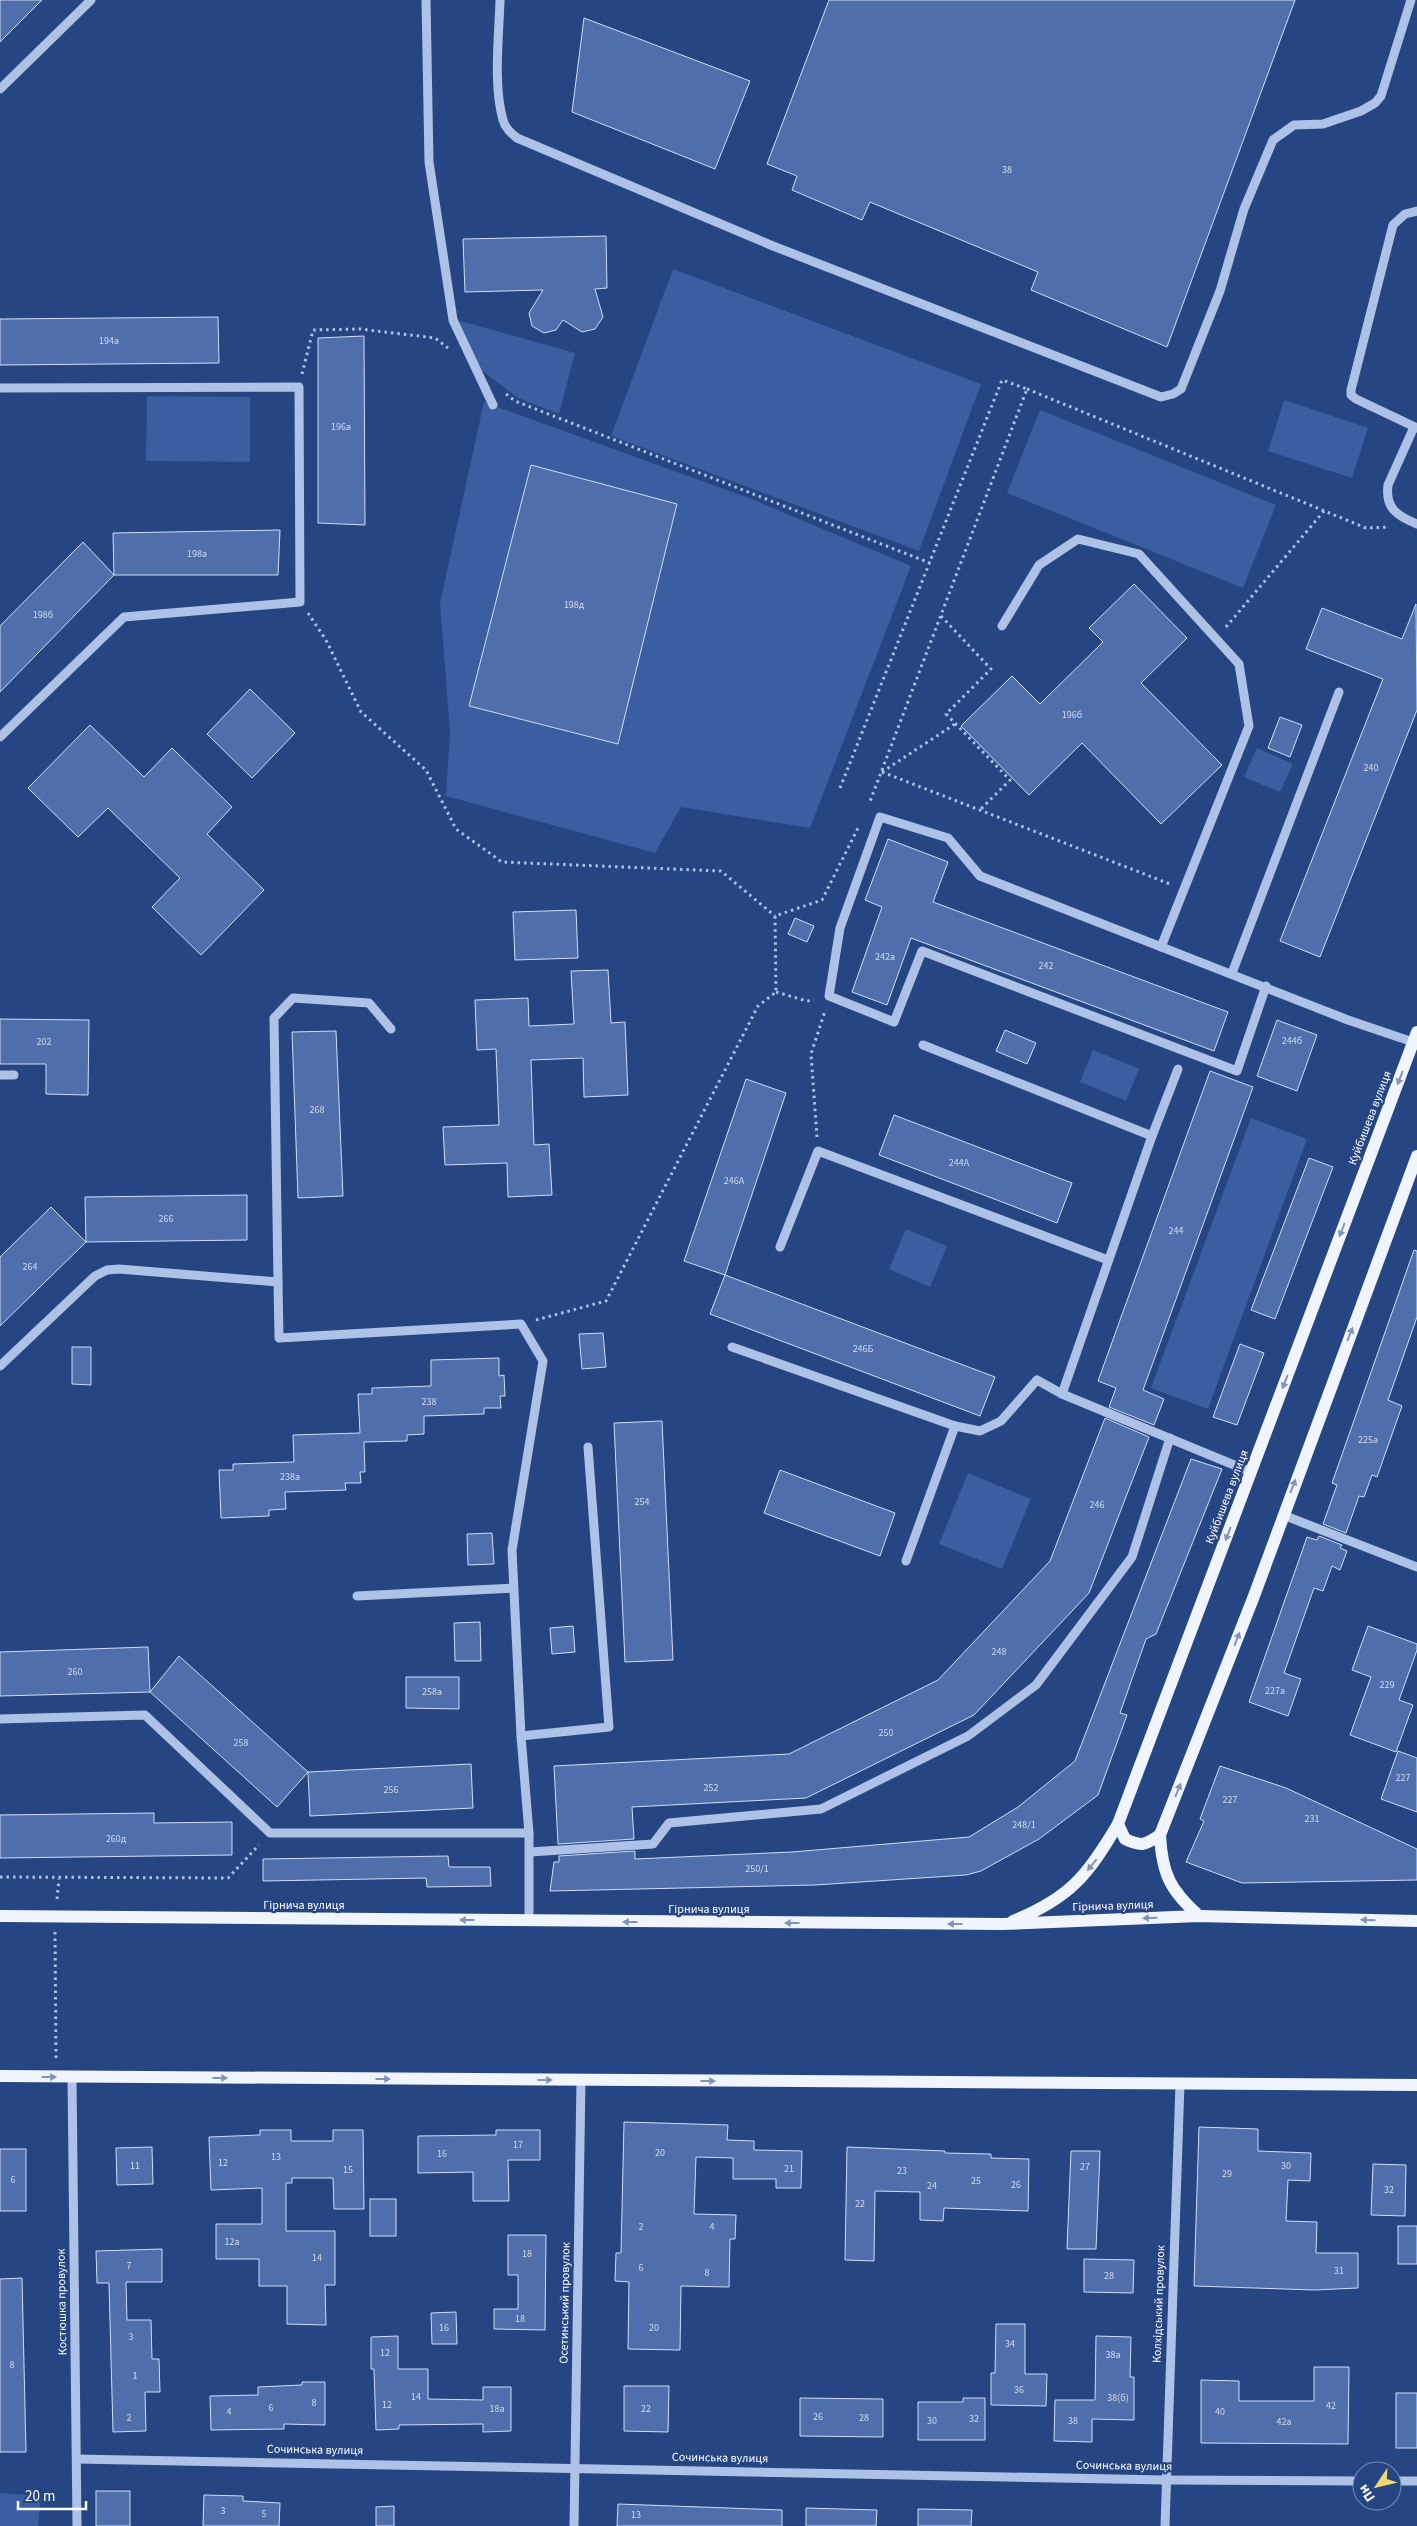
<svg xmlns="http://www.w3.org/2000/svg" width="1417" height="2526" font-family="'Source Sans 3',sans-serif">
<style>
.green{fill:#3a5ea0}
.building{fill:#4e6fab;stroke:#d1def6}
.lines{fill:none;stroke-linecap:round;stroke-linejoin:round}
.path{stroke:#aec2e7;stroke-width:3;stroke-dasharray:2.5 4;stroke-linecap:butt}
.minor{stroke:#aec2e7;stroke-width:9}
.major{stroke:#f0f4fd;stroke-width:12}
.oneway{fill:#8094ba}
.labels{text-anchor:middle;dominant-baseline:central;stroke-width:4.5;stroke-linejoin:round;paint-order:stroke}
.number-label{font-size:10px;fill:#d3dbea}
.street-label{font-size:12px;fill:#fff;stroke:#254583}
</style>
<rect width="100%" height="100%" fill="#254583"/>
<g class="green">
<path d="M673 269 981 384 919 551 611 436Z"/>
<path d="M457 320 575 353 559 414 518 398 480 369Z"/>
<path d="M147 396 250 397V462L146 461Z"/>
<path d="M1284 400 1368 428 1352 478 1268 451Z"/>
<path d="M484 402 749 498 911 566 810 828 681 807 655 853 446 796 450 732 440 603Z"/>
<path d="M1040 410 1276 505 1243 588 1007 493Z"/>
<path d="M1257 748 1293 764 1280 792 1244 777Z"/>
<path d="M1093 1050 1139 1069 1126 1101 1080 1082Z"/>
<path d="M1251 1118 1307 1139 1208 1409 1151 1388Z"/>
<path d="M906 1229 947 1246 930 1287 889 1269Z"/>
<path d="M968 1473 1031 1499 1002 1569 939 1544Z"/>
<path d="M0 2493 41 2496 38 2526H0Z"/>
</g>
<g class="building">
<path d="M0 0H42L0 42Z"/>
<path d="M829 0H1295L1167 347 1031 290 1038 272 870 202 862 220 792 190 797 176 767 164Z"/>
<path d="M584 18 750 81 715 169 572 112Z"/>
<path d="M606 236 607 288 595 289 603 317 595 329 582 332 563 320 556 330 544 333 532 326 529 313 543 290 465 292 463 239Z"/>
<path d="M218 317 219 363 0 365V319Z"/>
<path d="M364 336 365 525 318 523V338Z"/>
<path d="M531 465 677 504 618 744 469 706Z"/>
<path d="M280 530 278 575H114L113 533Z"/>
<path d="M83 542 114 575 0 692V626Z"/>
<path d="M1134 584 1187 638 1141 683 1222 765 1161 824 1082 743 1029 795 961 726 1012 676 1040 704 1103 642 1089 628Z"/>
<path d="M1416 604 1417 710 1320 957 1280 941 1383 679 1306 649 1322 608 1402 639Z"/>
<path d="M250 689 295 733 252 778 207 734Z"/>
<path d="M1280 717 1302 725 1290 757 1268 748Z"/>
<path d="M90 725 144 777 172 748 232 807 207 834 264 890 201 955 152 907 180 878 108 808 78 837 28 788Z"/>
<path d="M888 839 948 862 933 902 1228 1012 1214 1051 911 938 887 1005 852 992 882 907 865 900Z"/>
<path d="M576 910 578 958 515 960 513 912Z"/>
<path d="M795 918 814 926 807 942 788 934Z"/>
<path d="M608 970 611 1023 625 1022 628 1095 584 1097 583 1058 531 1060 534 1145 549 1144 552 1195 508 1197 507 1163 445 1165 443 1127 499 1125 496 1049 477 1050 475 1000 528 998 529 1026 574 1024 571 971Z"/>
<path d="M0 1019 89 1020 88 1095 46 1094V1064H0Z"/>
<path d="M1277 1020 1317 1035 1297 1091 1257 1076Z"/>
<path d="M1005 1030 1036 1043 1027 1064 996 1051Z"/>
<path d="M336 1031 343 1196 298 1198 292 1032Z"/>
<path d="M1210 1071 1253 1087 1143 1390 1164 1399 1154 1425 1109 1407 1116 1388 1098 1381Z"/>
<path d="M746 1079 786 1093 725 1275 684 1261Z"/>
<path d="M894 1115 1072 1183 1057 1223 879 1155Z"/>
<path d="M1309 1158 1333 1167 1275 1319 1251 1310Z"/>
<path d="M247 1195V1240L86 1242 85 1197Z"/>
<path d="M51 1207 86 1242 0 1326V1257Z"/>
<path d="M1414 1250 1417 1251V1317L1388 1400 1402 1406 1377 1477 1372 1475 1364 1497 1359 1496 1346 1533 1323 1524 1337 1485 1332 1483Z"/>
<path d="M725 1275 995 1377 980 1416 710 1314Z"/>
<path d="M603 1333 606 1367 582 1369 579 1334Z"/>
<path d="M1240 1344 1264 1353 1237 1425 1213 1417Z"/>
<path d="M72 1347H91V1385L72 1384Z"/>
<path d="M499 1358V1376L504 1375 505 1396H500L501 1408H484V1414L424 1416V1434L407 1435V1441L364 1442 365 1472H360L361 1483H345L346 1490 285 1492 286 1509 269 1510V1516L221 1518 219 1470H233V1464L294 1462 293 1435 360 1433 358 1394H372V1388L431 1386V1360Z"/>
<path d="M1105 1418 1149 1437 1089 1593 974 1715 806 1798 632 1807 634 1839 558 1844 554 1766 789 1754 938 1680 1050 1561Z"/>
<path d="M662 1421 673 1660 625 1662 614 1423Z"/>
<path d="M1191 1459 1222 1469 1156 1634 1146 1639 1120 1713 1127 1715 1098 1795 1039 1839 981 1871 966 1875 815 1885 550 1891 554 1862H559V1856L635 1851V1859L792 1852 969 1837 1018 1807 1075 1761Z"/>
<path d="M780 1470 895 1513 880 1556 764 1513Z"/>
<path d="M492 1533 494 1564 468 1565 467 1534Z"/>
<path d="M1319 1536 1342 1545 1340 1548 1347 1551 1340 1570 1332 1566 1323 1591 1314 1588 1284 1673 1301 1679 1288 1716 1249 1702 1307 1537 1317 1540Z"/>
<path d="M480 1622 481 1661H455L454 1623Z"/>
<path d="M573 1626 575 1652 552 1654 550 1628Z"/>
<path d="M1368 1626 1417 1644V1650L1399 1700 1413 1705 1396 1752 1350 1735 1371 1677 1352 1670Z"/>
<path d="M148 1647 150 1692 0 1696V1652Z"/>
<path d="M179 1656 308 1772 277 1807 150 1692Z"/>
<path d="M406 1677H459V1709L406 1708Z"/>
<path d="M1398 1751 1417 1758V1812L1381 1799Z"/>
<path d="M471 1764 473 1808 310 1816 308 1772Z"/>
<path d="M1220 1766 1286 1788 1417 1849V1880L1242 1883 1186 1862 1204 1821 1200 1819Z"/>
<path d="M154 1813V1823L232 1822V1855L0 1858V1815Z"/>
<path d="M448 1856 449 1867H490L491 1886 427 1887 426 1878 263 1881V1859Z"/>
<path d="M624 2122 728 2125 727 2140 754 2141V2150L802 2151 801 2188H776V2179H733V2158L696 2157 694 2214 736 2215 735 2239H730L729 2287 681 2286 680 2350 628 2349 629 2282 615 2281 616 2253H621Z"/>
<path d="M1199 2127 1258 2129V2151L1311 2153 1310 2181 1288 2180 1286 2221 1317 2222 1316 2253H1358V2288L1315 2290 1194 2286Z"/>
<path d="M260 2130H291V2141H333V2130H363L364 2209H334L333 2178H292V2183H286V2231H335V2285H325L326 2325 287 2324V2286H259V2259H216V2224H262V2188L211 2190 209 2137 260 2135Z"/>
<path d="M496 2130H540V2160H508L509 2201H473V2172L418 2173V2136L496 2135Z"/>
<path d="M152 2147 153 2184 117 2185 116 2148Z"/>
<path d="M847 2147 945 2151V2153L991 2154V2158L1029 2159 1028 2211 944 2208 943 2221 920 2220V2192L875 2191 874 2261 845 2260Z"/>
<rect x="0" y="2149" width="26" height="62"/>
<path d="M1071 2151H1100L1096 2249H1067Z"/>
<path d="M1373 2164 1406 2165 1405 2216 1371 2215Z"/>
<rect x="370" y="2199" width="26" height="37"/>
<rect x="1398" y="2226" width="19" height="38"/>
<path d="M508 2235H546L545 2330 494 2329V2309H518V2275H508Z"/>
<path d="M162 2249V2282H126L127 2320H151L152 2359H159L160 2392H145L146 2431 113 2432 109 2283H97L96 2251Z"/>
<path d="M1084 2259 1134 2260 1133 2293 1084 2292Z"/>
<path d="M22 2278 26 2452H0V2279Z"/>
<path d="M456 2312 457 2344H432L431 2313Z"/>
<path d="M996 2324H1025V2374H1047L1046 2406 991 2405V2373H995Z"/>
<path d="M398 2336V2369H428V2399L483 2400V2387H511V2431L483 2432V2424L399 2425V2429L376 2430 374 2369H371V2337Z"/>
<path d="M1096 2336 1131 2337 1130 2377H1134V2420L1092 2419V2442L1054 2441 1055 2400H1095Z"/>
<path d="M1314 2367H1349L1348 2444 1201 2443V2380L1239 2381V2401H1314Z"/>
<path d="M302 2382H325V2425L284 2424V2429L211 2430 210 2396 258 2395V2387L302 2385Z"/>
<path d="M624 2386H669L668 2432 624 2431Z"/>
<rect x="1396" y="2393" width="21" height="55"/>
<path d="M800 2398 883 2399V2437L800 2436Z"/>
<path d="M963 2398H985V2440H918V2402H963Z"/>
<rect x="96" y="2491" width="34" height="35"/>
<path d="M204 2495 243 2496V2501L280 2503 279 2526H203Z"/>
<path d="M618 2504 782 2510V2526H617Z"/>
<path d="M394 2506V2526H376V2507Z"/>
<path d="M806 2508 877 2510 876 2526H806Z"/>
<path d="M918 2509 972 2510 971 2526H918Z"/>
</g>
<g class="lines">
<g class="path">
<path d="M302 374 313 330 360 329 435 338 448 348"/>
<path d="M1027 389 1366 528 1389 527"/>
<path d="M506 394 515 401 930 563"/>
<path d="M308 613 326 640 361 712 426 770 456 829 502 862 721 871 775 916"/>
<path d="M941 616 991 669 946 714 1010 780 980 810"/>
<path d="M1226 627 1324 511"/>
<path d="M882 772 1170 884"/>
<path d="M882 772 955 724"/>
<path d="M840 788 1002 380 1027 389 869 804"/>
<path d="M776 992 807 1001 814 1000"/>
<path d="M817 1137 811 1054 825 1011"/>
<path d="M536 1320 606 1301 758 1006 776 992 775 916 822 900 858 828"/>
<path d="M0 1877 228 1878 259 1845"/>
<path d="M57 1899 59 1879"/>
<path d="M55 1932 56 2059"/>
</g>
<g class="minor">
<path d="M426 0 429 162 453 320 493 405"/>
<path d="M500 0C499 36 493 85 503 120 505 128 511 133 517 138L773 246 1161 397 1173 394 1181 389 1220 291 1244 209 1273 140 1294 125 1323 124 1361 111 1375 103 1381 96 1411 0"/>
<path d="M0 89 91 0"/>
<path d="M1417 211 1405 214 1393 225 1351 390V395L1356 399 1417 428"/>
<path d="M0 388 299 387 300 602 124 617 0 737"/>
<path d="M1414 427 1388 485C1385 508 1397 516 1417 524"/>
<path d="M1002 626 1039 565 1078 539 1139 554 1239 664 1249 726 1161 947"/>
<path d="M1232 973 1339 692"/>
<path d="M1266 986 1237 1071 922 951 894 1022 829 996 840 928 880 817 948 838 980 876 1348 1020 1413 1042"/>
<path d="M923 1045 1152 1136"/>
<path d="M1178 1069 1152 1136 1062 1394 1251 1472"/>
<path d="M0 1075H14"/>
<path d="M780 1247 818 1151 1108 1260"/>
<path d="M278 1282 274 1018 293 998 369 1003 391 1029"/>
<path d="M732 1347 955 1426 980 1431 1001 1421 1037 1380 1062 1394"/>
<path d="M0 1366 95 1276 107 1270 119 1269 278 1282 279 1338 521 1324 543 1361 512 1550 521 1736"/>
<path d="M1283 1515 1417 1567"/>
<path d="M906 1561 955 1426"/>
<path d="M357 1596 513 1588"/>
<path d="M0 1719 145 1715 270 1833H529"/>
<path d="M530 1852 653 1844 669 1823 821 1809 968 1736 1036 1685 1132 1557 1170 1438"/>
<path d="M529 1921V1833L521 1736 609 1727 588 1447"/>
<path d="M72 2077 77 2526"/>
<path d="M77 2459 1165 2480 1362 2481"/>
<path d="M1392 2481H1417"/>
<path d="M574 2526 581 2080"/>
<path d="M1165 2526 1180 2084"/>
</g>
<g class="major">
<path d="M1118 1824 1125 1839C1142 1847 1145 1845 1160 1835"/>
<path d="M0 1916 1003 1924 1199 1916 1417 1921"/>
<path d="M1199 1916C1170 1890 1162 1874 1160 1835L1254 1596 1417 1156"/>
<path d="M1013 1921C1070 1898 1088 1875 1118 1824L1417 1032"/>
<path d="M0 2076 1417 2085"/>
</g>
</g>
<defs><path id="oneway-solid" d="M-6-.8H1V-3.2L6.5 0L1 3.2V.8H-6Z" transform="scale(1.25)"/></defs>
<g class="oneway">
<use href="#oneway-solid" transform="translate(1400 1078) rotate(111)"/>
<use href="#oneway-solid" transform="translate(1342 1230) rotate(111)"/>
<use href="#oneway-solid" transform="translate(1350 1334) rotate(-69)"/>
<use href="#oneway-solid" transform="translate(1285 1382) rotate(111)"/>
<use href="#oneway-solid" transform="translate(1293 1486) rotate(-69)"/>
<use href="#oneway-solid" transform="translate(1228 1534) rotate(111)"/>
<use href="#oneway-solid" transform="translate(1237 1639) rotate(-69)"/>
<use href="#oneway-solid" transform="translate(1178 1790) rotate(-69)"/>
<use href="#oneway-solid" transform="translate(1092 1865) rotate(129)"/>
<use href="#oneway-solid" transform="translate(1150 1918) rotate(178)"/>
<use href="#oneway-solid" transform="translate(467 1920) rotate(-180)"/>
<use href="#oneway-solid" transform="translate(1368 1920) rotate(-179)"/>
<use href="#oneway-solid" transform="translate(630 1922) rotate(-180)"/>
<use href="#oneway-solid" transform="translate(792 1923) rotate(-180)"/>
<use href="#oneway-solid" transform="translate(955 1924) rotate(-180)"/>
<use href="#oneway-solid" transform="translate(49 2077)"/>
<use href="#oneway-solid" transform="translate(220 2078)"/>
<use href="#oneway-solid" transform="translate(383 2079)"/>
<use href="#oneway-solid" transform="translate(545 2080)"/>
<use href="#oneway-solid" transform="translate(708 2081)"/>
</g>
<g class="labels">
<g class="number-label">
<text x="1007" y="170">38</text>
<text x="109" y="341">194а</text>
<text x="341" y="427">196а</text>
<text x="197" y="554">198а</text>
<text x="574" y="605">198д</text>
<text x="43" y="615">198б</text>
<text x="1072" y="715">196б</text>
<text x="1371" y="768">240</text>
<text x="885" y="957">242а</text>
<text x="1046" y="966">242</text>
<text x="1292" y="1041">244б</text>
<text x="44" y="1042">202</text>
<text x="317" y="1110">268</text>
<text x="959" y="1163">244А</text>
<text x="734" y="1181">246А</text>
<text x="166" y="1219">266</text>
<text x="1176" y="1231">244</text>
<text x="30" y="1267">264</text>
<text x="863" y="1349">246Б</text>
<text x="429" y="1402">238</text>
<text x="1368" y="1440">225а</text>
<text x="290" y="1477">238а</text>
<text x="642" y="1502">254</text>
<text x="1097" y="1505">246</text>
<text x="999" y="1652">248</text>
<text x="75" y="1672">260</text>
<text x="1387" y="1685">229</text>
<text x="1275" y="1691">227а</text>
<text x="432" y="1692">258а</text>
<text x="886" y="1733">250</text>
<text x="241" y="1743">258</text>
<text x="1403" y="1778">227</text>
<text x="711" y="1788">252</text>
<text x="391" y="1790">256</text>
<text x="1230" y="1800">227</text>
<text x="1312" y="1819">231</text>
<text x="1024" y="1825">248/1</text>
<text x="116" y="1839">260д</text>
<text x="757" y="1869">250/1</text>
<text x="518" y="2145">17</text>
<text x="660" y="2153">20</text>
<text x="442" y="2154">16</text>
<text x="276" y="2157">13</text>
<text x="223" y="2163">12</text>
<text x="135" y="2166">11</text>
<text x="1286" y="2166">30</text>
<text x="1085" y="2167">27</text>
<text x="789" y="2169">21</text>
<text x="348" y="2170">15</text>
<text x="902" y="2171">23</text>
<text x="1227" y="2174">29</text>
<text x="13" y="2180">6</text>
<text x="976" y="2181">25</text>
<text x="1016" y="2185">26</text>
<text x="932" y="2186">24</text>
<text x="1389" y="2190">32</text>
<text x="860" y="2204">22</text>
<text x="641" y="2227">2</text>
<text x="712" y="2227">4</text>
<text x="232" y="2242">12а</text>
<text x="527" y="2254">18</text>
<text x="317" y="2258">14</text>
<text x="129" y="2266">7</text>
<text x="641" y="2268">6</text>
<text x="1339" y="2271">31</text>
<text x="707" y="2273">8</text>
<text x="1109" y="2276">28</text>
<text x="520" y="2319">18</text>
<text x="444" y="2328">16</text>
<text x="654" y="2328">20</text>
<text x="131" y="2337">3</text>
<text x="1010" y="2344">34</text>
<text x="385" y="2353">12</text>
<text x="1113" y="2355">38а</text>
<text x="12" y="2365">8</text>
<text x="135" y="2376">1</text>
<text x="1019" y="2390">36</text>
<text x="416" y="2397">14</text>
<text x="1118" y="2398">38(б)</text>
<text x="314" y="2403">8</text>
<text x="387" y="2405">12</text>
<text x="1331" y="2406">42</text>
<text x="271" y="2408">6</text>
<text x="497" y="2409">18а</text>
<text x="646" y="2409">22</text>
<text x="229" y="2412">4</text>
<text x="1220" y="2412">40</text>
<text x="818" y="2417">26</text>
<text x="129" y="2418">2</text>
<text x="864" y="2418">28</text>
<text x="974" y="2419">32</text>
<text x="932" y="2421">30</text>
<text x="1073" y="2421">38</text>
<text x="1284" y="2422">42а</text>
<text x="223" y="2511">3</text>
<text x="264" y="2514">5</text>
<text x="636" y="2515">13</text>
</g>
<g class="street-label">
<text transform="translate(1370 1118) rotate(-69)">Куйбишева вулиця</text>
<text transform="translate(1227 1497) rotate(-69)">Куйбишева вулиця</text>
<text x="304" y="1905">Гірнича вулиця</text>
<text transform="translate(1113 1906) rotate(-2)">Гірнича вулиця</text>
<text x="709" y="1909">Гірнича вулиця</text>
<text transform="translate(62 2302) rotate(-91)">Костюшка провулок</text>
<text transform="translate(565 2303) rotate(-89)">Осетинський провулок</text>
<text transform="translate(1159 2304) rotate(-88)">Колхідський провулок</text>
<text transform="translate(315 2450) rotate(1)">Сочинська вулиця</text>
<text transform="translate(720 2458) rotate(1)">Сочинська вулиця</text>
<text transform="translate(1124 2466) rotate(1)">Сочинська вулиця</text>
</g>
</g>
<g transform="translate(1377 2486) rotate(235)"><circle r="24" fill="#254583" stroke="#7c8fb5"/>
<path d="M0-4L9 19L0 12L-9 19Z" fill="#f1d872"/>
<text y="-8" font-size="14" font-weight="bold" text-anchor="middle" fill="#ffffff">Пн</text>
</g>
<path d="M18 2501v8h68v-8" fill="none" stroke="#ffffff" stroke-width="2.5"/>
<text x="25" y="2501" font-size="15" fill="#ffffff" stroke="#254583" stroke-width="4" paint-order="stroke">20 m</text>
</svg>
